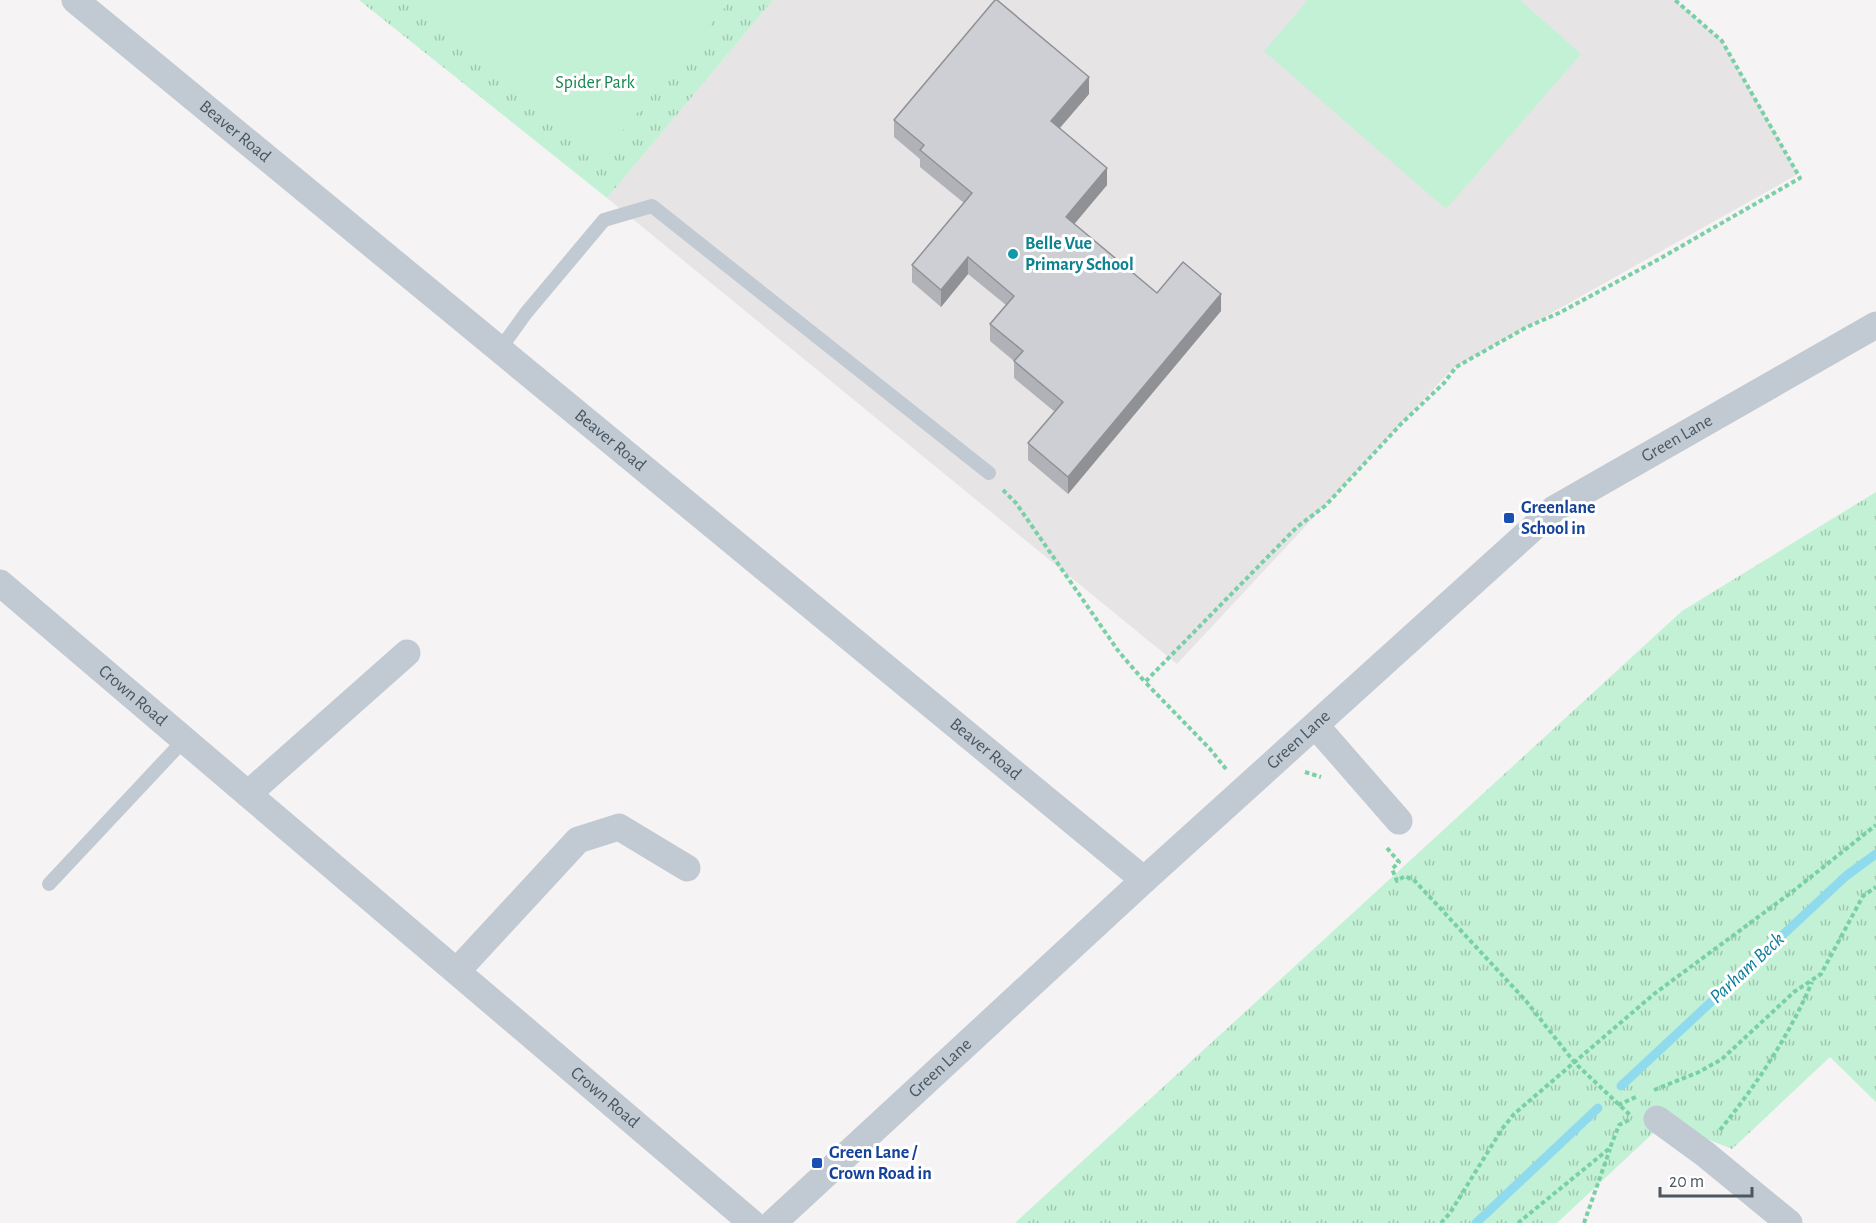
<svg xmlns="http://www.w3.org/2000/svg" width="1876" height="1223" font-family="'Alegreya Sans',sans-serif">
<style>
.education{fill:#e6e4e5}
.park{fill:url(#park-tufts)}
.garden{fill:#c3f1d5}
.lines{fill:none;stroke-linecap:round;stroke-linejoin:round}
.stream{stroke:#90daee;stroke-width:9}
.path{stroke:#7ad0a6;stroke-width:4;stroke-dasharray:4.5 3;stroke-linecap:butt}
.service{stroke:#c1cad2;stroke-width:14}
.minor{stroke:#c1cad2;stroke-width:27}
.wall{fill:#b0b2b7}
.shaded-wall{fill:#909195}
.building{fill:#cdcfd5;stroke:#909195;stroke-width:1.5}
.culture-dot{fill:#0f9aa8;stroke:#fff;stroke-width:2}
.transit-dot{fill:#1a4fb4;stroke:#fff;stroke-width:2}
.labels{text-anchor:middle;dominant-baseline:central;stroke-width:6;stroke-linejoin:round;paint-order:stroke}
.park-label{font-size:18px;fill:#17864f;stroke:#fff}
.street-label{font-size:18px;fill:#4a5661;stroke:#fff}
.culture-label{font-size:18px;font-weight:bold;fill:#0d838f;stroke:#fff;text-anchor:start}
.transit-label{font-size:18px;font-weight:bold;fill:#164399;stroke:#fff;text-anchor:start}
.water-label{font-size:20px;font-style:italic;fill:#0c7c9b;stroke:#fff}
</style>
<defs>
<pattern id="park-tufts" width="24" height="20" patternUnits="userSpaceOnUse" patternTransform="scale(1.5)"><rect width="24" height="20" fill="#c3f1d5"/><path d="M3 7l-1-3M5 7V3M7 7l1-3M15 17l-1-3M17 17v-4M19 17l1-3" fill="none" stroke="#a0c6b0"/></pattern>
</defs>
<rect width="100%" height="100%" fill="#f5f3f3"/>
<path class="education" d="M773 0H1675L1722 41 1798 174 1452 369 1177 664 607 198Z"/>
<g class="park">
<path d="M359 0H773L607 198Z"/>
<path d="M1876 492V1102L1830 1057 1732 1149 1665 1122 1557 1223H1015L1682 611Z"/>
</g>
<g class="garden">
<path d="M404 0H731L598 160Z"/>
<path d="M1308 0H1520L1581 54 1446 209 1264 51Z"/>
</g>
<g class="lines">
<g class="stream">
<path d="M1621 1086 1846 876 1876 854"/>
<path d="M1476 1223 1598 1108"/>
</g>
<g class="path">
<path d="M1003 490 1016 503 1119 652 1145 682"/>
<path d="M1226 769 1210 749 1145 682 1297 527 1325 506 1401 424 1444 383 1456 367 1527 327 1559 313 1661 258 1800 178 1722 41 1675 0"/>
<path d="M1305 772 1321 777"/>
<path d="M1387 848 1399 862 1392 869 1397 881 1405 876 1415 881 1526 1001 1575 1063 1630 1115"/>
<path d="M1654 1090 1699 1072 1722 1059 1794 992 1821 974 1863 896 1876 887"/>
<path d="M1618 1105 1636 1097"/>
<path d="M1720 1130C1757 1084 1789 1036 1812 982"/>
<path d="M1441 1223 1450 1213 1502 1129 1514 1114 1654 994 1792 892 1876 825"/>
<path d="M1518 1223 1610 1148 1619 1125 1629 1120"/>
<path d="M1584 1223 1610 1149"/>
</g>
<g class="service">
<path d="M500 349 526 313 604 220 652 206 989 473"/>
<path d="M49 884 185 739"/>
</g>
<g class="minor">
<path id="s1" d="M75 0 1144 880"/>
<path id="s2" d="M0 583 752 1223"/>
<path d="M1316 726 1399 821"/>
<path d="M248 794 407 653"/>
<path d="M457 971 578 840 619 827 687 868"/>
<path d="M1657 1119 1705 1154 1789 1223"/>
<path id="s3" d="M773 1223 1144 880 1554 509 1876 325"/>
</g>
</g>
<path class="wall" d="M1089 94 1060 128 1107 185 1074 224 1157 293 1221 311 1068 494 1028 460V443L1055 412 1014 378V361L990 341V324L1006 305 968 274 941 307 912 282V265L964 203 920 167V159L894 137V120Z"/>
<g class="shaded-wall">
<path d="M1089 77V94L1051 138V121Z"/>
<path d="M1107 168V185L1066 234V217Z"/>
<path d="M968 257V274L941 307V290Z"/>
<path d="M1221 294V311L1068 494V477Z"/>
</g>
<path class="building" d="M995 0H997L1089 77 1051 121 1107 168 1066 217 1157 293 1183 262 1221 294 1068 477 1028 443 1063 402 1014 361 1023 351 990 324 1014 296 968 257 941 290 912 265 972 193 920 150 924 145 894 120Z"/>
<circle class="culture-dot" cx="1013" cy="254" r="6"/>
<g class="transit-dot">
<rect x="1503" y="512" width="12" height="12" rx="3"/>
<rect x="811" y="1157" width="12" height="12" rx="3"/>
</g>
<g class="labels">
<g class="park-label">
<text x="595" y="83">Spider Park</text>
</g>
<g class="street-label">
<text stroke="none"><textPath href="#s1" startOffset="207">Beaver Road</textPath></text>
<text stroke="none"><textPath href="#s3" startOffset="1200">Green Lane</textPath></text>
<text stroke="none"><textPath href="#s1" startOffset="693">Beaver Road</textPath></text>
<text stroke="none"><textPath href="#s2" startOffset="174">Crown Road</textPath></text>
<text stroke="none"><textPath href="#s3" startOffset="714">Green Lane</textPath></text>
<text stroke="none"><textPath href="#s1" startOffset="1179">Beaver Road</textPath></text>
<text stroke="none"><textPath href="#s3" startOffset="228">Green Lane</textPath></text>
<text stroke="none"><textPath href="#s2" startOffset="794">Crown Road</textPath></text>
</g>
<g class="culture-label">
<text x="1025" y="244">Belle Vue<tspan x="1025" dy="21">Primary School</tspan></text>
</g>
<g class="transit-label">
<text x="1521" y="508">Greenlane<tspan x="1521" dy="21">School in</tspan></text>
<text x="829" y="1153">Green Lane /<tspan x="829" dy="21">Crown Road in</tspan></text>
</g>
<g class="water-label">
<text transform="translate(1747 968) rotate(-43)">Parham Beck</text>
</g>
</g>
<path d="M1660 1187v9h92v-9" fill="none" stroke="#4a5661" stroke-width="3"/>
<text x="1669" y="1187" font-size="18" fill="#4a5661" stroke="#ffffff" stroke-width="4.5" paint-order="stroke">20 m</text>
</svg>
